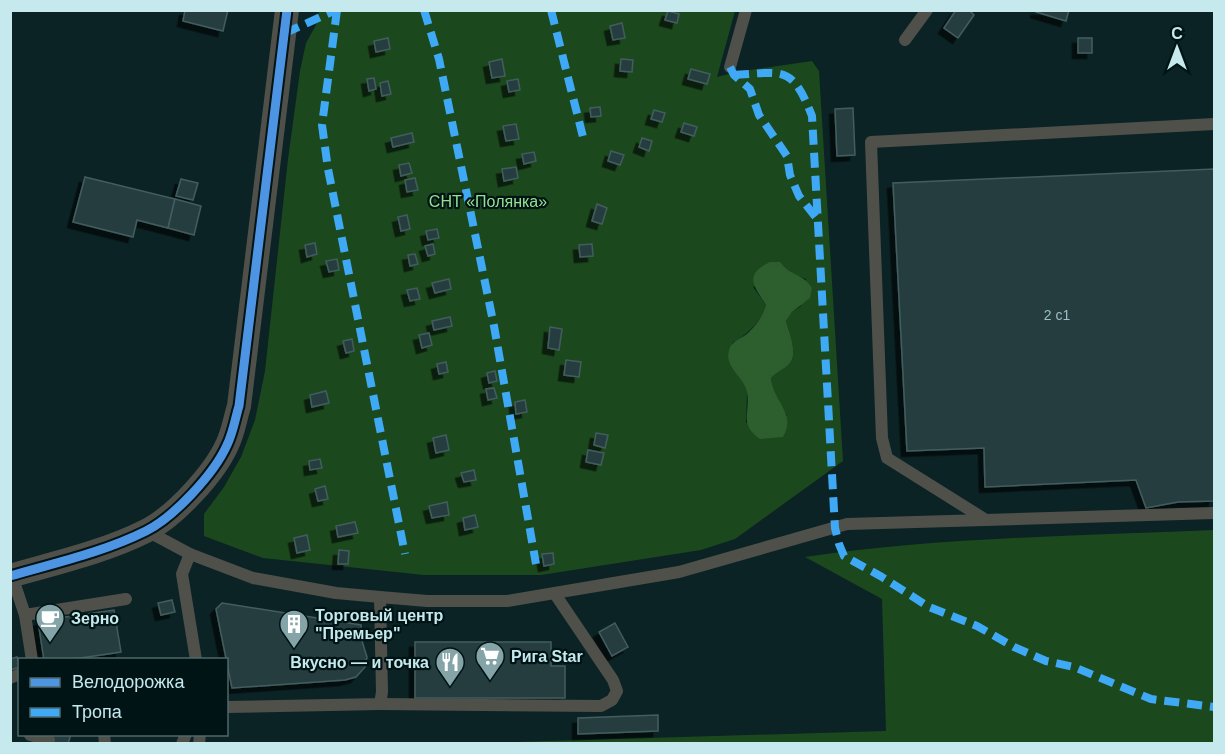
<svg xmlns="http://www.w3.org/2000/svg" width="1225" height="754" font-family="Helvetica,sans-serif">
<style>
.green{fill:#1b491d;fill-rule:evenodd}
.forest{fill:#2d5f2e}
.building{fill:#263d3f;stroke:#435d5f;stroke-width:1.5;filter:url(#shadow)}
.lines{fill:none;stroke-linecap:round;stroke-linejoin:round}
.service{stroke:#50504a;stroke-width:12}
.minor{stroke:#50504a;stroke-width:24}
.quiet{stroke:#3fa9f5;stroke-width:8;stroke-dasharray:15 8;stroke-linecap:butt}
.cycleway-casing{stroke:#001315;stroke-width:13}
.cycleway{stroke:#4d94e3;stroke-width:9}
.labels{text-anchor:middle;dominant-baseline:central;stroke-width:4.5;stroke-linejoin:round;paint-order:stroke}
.number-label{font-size:14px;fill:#9dbec2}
.park-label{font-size:16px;fill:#95e18f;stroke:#001315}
.poi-label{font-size:16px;font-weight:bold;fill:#c5e9ed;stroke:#001315;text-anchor:start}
</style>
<defs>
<filter id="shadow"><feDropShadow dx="-5.5" dy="5.5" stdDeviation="0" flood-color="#0009"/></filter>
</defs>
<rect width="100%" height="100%" fill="#0b2325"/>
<g class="green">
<path d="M319 11H735L717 77 736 72 812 61 819 71 843 461 735 539 701 550 541 575H424L263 558 204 536V514L224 487 241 457 255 420 265 371 288 159 300 71 306 43 316 25ZM787 272 806 279 801 306 792 312 786 321C789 332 798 354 790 363 786 369 776 372 771 378L772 388 787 416 746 423 747 391 732 343C747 334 761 323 766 305L753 287Z"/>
<path d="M1214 530V743H479L886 731 882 599 805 557C940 537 1078 536 1214 530Z"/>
</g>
<path class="forest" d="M770 262H780C791 277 803 273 812 288L810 298 792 312 786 321C789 332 798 353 790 363 786 369 776 372 771 378 773 402 797 413 783 437L760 439C738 423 751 413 747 392 745 378 724 367 729 351 731 340 742 339 749 332 757 325 763 315 766 305 754 286 743 275 770 262Z"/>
<g class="building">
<path d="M185 10H228L223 31 183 21Z"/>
<path d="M956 10H969L974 15 958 38 944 28Z"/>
<path d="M1037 10H1069L1066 21 1036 12Z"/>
<path d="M668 11 679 14 677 23 665 20Z"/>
<path d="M622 23 625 38 613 40 610 26Z"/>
<path d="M388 38 390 49 376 52 374 41Z"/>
<rect x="1078" y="38" width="14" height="15"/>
<path d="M502 59 505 76 492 78 489 62Z"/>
<path d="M621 59 633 60 632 72 620 71Z"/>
<path d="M691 69 710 74 707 84 688 79Z"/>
<path d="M374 78 376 89 369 91 367 79Z"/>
<path d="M518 79 520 90 509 92 507 81Z"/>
<path d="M388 81 391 94 382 96 380 83Z"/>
<path d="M600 107 601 116 591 117 590 108Z"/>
<path d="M853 108 855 155 837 156 835 109Z"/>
<path d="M654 110 665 113 662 122 651 119Z"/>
<path d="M684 123 697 127 694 136 681 132Z"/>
<path d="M516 124 519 139 506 141 503 126Z"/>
<path d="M412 133 414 142 393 147 391 138Z"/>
<path d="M642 138 652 141 649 151 639 147Z"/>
<path d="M611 151 624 155 620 165 608 161Z"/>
<path d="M534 152 536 161 524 164 522 154Z"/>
<path d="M409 163 412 173 401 176 399 165Z"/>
<path d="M516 167 518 178 504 181 502 169Z"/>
<path d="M1214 169V501L1178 502 1146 508 1136 480 985 487 984 448 907 451 893 183Z"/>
<path d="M85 177 175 199 168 228 137 220 133 237 73 222Z"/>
<path d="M415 178 418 190 407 192 405 180Z"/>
<path d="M181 179 198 183 193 200 176 196Z"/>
<path d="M175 199 201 206 194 235 168 228Z"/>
<path d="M597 204 607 208 602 224 592 221Z"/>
<path d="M407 215 410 229 401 231 398 217Z"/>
<path d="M437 229 439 238 428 240 426 231Z"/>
<path d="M315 243 317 254 307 257 305 245Z"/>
<path d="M433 244 435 254 428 256 425 246Z"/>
<path d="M592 244 593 256 580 257 579 245Z"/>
<path d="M415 254 418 264 410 266 408 255Z"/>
<path d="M337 259 339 270 329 272 326 261Z"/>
<path d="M449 279 451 289 435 293 432 283Z"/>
<path d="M417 288 420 299 410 301 407 290Z"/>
<path d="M450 317 452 326 434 330 432 321Z"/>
<path d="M550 327 562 329 559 350 548 348Z"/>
<path d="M429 333 432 345 422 348 419 335Z"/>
<path d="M352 339 354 351 346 353 343 341Z"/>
<path d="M566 360 581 362 579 377 564 375Z"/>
<path d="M446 362 448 372 439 374 437 364Z"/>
<path d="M495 371 497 381 489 383 487 373Z"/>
<path d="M494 388 497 398 488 400 486 389Z"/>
<path d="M326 391 329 403 312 407 310 395Z"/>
<path d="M525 400 527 412 516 414 515 402Z"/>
<path d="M596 433 608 435 605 448 594 445Z"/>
<path d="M446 435 449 450 436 453 433 438Z"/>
<path d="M588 450 604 453 601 465 586 462Z"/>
<path d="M320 459 322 468 310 470 309 461Z"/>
<path d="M474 470 476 480 464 482 461 473Z"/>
<path d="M325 486 328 499 318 501 315 489Z"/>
<path d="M447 502 449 515 432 518 429 506Z"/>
<path d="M475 515 478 527 465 530 463 518Z"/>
<path d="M355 522 358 533 338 537 336 526Z"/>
<path d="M307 535 310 550 297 553 294 538Z"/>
<path d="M339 550 349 551 348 564H338Z"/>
<path d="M553 553 554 564 544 566 542 554Z"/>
<path d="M172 600 175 612 161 615 158 603Z"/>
<path d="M222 603 361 625 362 641 367 657 365 667 356 677 345 680 232 688 216 609Z"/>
<path d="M114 610 121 652 67 660H44L38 621Z"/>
<path d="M615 623 628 647 612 656 599 632Z"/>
<path d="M415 642H551V666H565V698H415Z"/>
<path d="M17 657 20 667 10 670V659Z"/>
<path d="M658 715V731L578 734V718Z"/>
<path d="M51 734H71L68 744H48Z"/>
</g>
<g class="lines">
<g class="service">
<path d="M905 40 927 10"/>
<path d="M730 67 746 10"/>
<path d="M1214 124 871 142 882 438 887 458 986 520 1214 513"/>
<path d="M147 531 190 554 253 578 336 593 380 597 427 601H507L679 572 847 524 985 520"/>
<path d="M190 554 182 574 196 660"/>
<path d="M12 576 25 615 32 660"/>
<path d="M25 615 126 599"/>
<path d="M10 678 20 674"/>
<path d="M380 704 601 706 612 700 617 691 613 680 555 594"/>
<path d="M226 707 380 704 382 692 380 597"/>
<path d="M104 734 105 744"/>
<path d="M30 735 49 740"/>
<path d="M182 744 186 734"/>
<path d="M199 744 200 734"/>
</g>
<path class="minor" d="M10 576C55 563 104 552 146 531 174 517 214 474 227 445 233 433 235 419 239 406L287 10"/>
<g class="quiet">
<path d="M337 10 322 125 328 169 405 554"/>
<path d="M424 10 439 59 494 326 536 564"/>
<path d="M551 10 583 137"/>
<path d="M285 33 336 10"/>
<path d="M730 67 734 75 750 89 759 115 787 156 790 175 799 196 818 220"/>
<path d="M734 75C784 72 792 65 812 116L835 528 839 544 844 556 882 577 929 607 977 626 1014 647 1046 661 1074 667 1151 699 1214 707"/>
</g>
<g class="cycleway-casing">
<path id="cycleway" d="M10 576C55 563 104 552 146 531 174 517 214 474 227 445 233 433 235 419 239 406L287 10"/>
</g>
<use href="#cycleway" class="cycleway"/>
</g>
<defs>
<g id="cafe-pin" transform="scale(1.5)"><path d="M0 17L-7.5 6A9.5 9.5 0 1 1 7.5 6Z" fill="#84a4a7" stroke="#001315"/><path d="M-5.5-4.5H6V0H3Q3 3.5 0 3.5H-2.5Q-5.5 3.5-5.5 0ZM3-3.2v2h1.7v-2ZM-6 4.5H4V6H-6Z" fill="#fff"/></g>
<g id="building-pin" transform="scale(1.5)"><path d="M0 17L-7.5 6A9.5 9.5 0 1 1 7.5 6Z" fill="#84a4a7" stroke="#001315"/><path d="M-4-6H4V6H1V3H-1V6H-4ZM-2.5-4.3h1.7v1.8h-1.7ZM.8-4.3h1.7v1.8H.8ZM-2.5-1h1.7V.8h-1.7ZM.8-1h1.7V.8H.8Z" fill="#fff"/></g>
<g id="supermarket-pin" transform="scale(1.5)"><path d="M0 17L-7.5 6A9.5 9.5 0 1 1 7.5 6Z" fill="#84a4a7" stroke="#001315"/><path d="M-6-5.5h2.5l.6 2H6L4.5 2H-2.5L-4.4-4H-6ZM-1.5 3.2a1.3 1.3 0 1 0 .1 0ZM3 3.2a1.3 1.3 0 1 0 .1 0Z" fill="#fff"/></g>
<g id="restaurant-pin" transform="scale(1.5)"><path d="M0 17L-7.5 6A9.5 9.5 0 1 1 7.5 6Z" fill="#84a4a7" stroke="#001315"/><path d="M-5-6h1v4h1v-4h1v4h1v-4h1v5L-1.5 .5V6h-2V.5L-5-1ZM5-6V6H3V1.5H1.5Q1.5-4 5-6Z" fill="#fff"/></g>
</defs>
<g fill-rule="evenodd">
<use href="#cafe-pin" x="50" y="618"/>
<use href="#building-pin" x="294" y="624"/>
<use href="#supermarket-pin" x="490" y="656"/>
<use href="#restaurant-pin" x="450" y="662"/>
</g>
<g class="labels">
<g class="number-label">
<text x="1057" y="315">2 c1</text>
</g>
<g class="park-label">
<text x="488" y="201">СНТ «Полянка»</text>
</g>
<g class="poi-label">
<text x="315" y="615">Торговый центр<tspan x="315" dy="18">"Премьер"</tspan></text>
<text x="71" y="618">Зерно</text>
<text x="511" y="656">Рига Star</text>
<text x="429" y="662" text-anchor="end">Вкусно — и точка</text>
</g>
</g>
<rect width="1225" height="754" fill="none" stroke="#c5e9ed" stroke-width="24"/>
<rect x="18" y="658" width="210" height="78" fill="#001315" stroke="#4f696b" stroke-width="1.5"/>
<rect x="30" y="678" width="30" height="9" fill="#4d94e3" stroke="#4f696b" stroke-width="1.5"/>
<text x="72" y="688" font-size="18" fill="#c5e9ed">Велодорожка</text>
<rect x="30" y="708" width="30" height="9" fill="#3fa9f5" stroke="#4f696b" stroke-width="1.5"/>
<text x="72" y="718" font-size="18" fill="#c5e9ed">Тропа</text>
<g transform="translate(1177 48)" stroke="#001315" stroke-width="4.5" paint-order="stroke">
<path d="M0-4.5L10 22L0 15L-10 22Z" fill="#c5e9ed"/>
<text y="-9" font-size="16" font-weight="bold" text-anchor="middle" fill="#c5e9ed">С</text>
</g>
</svg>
